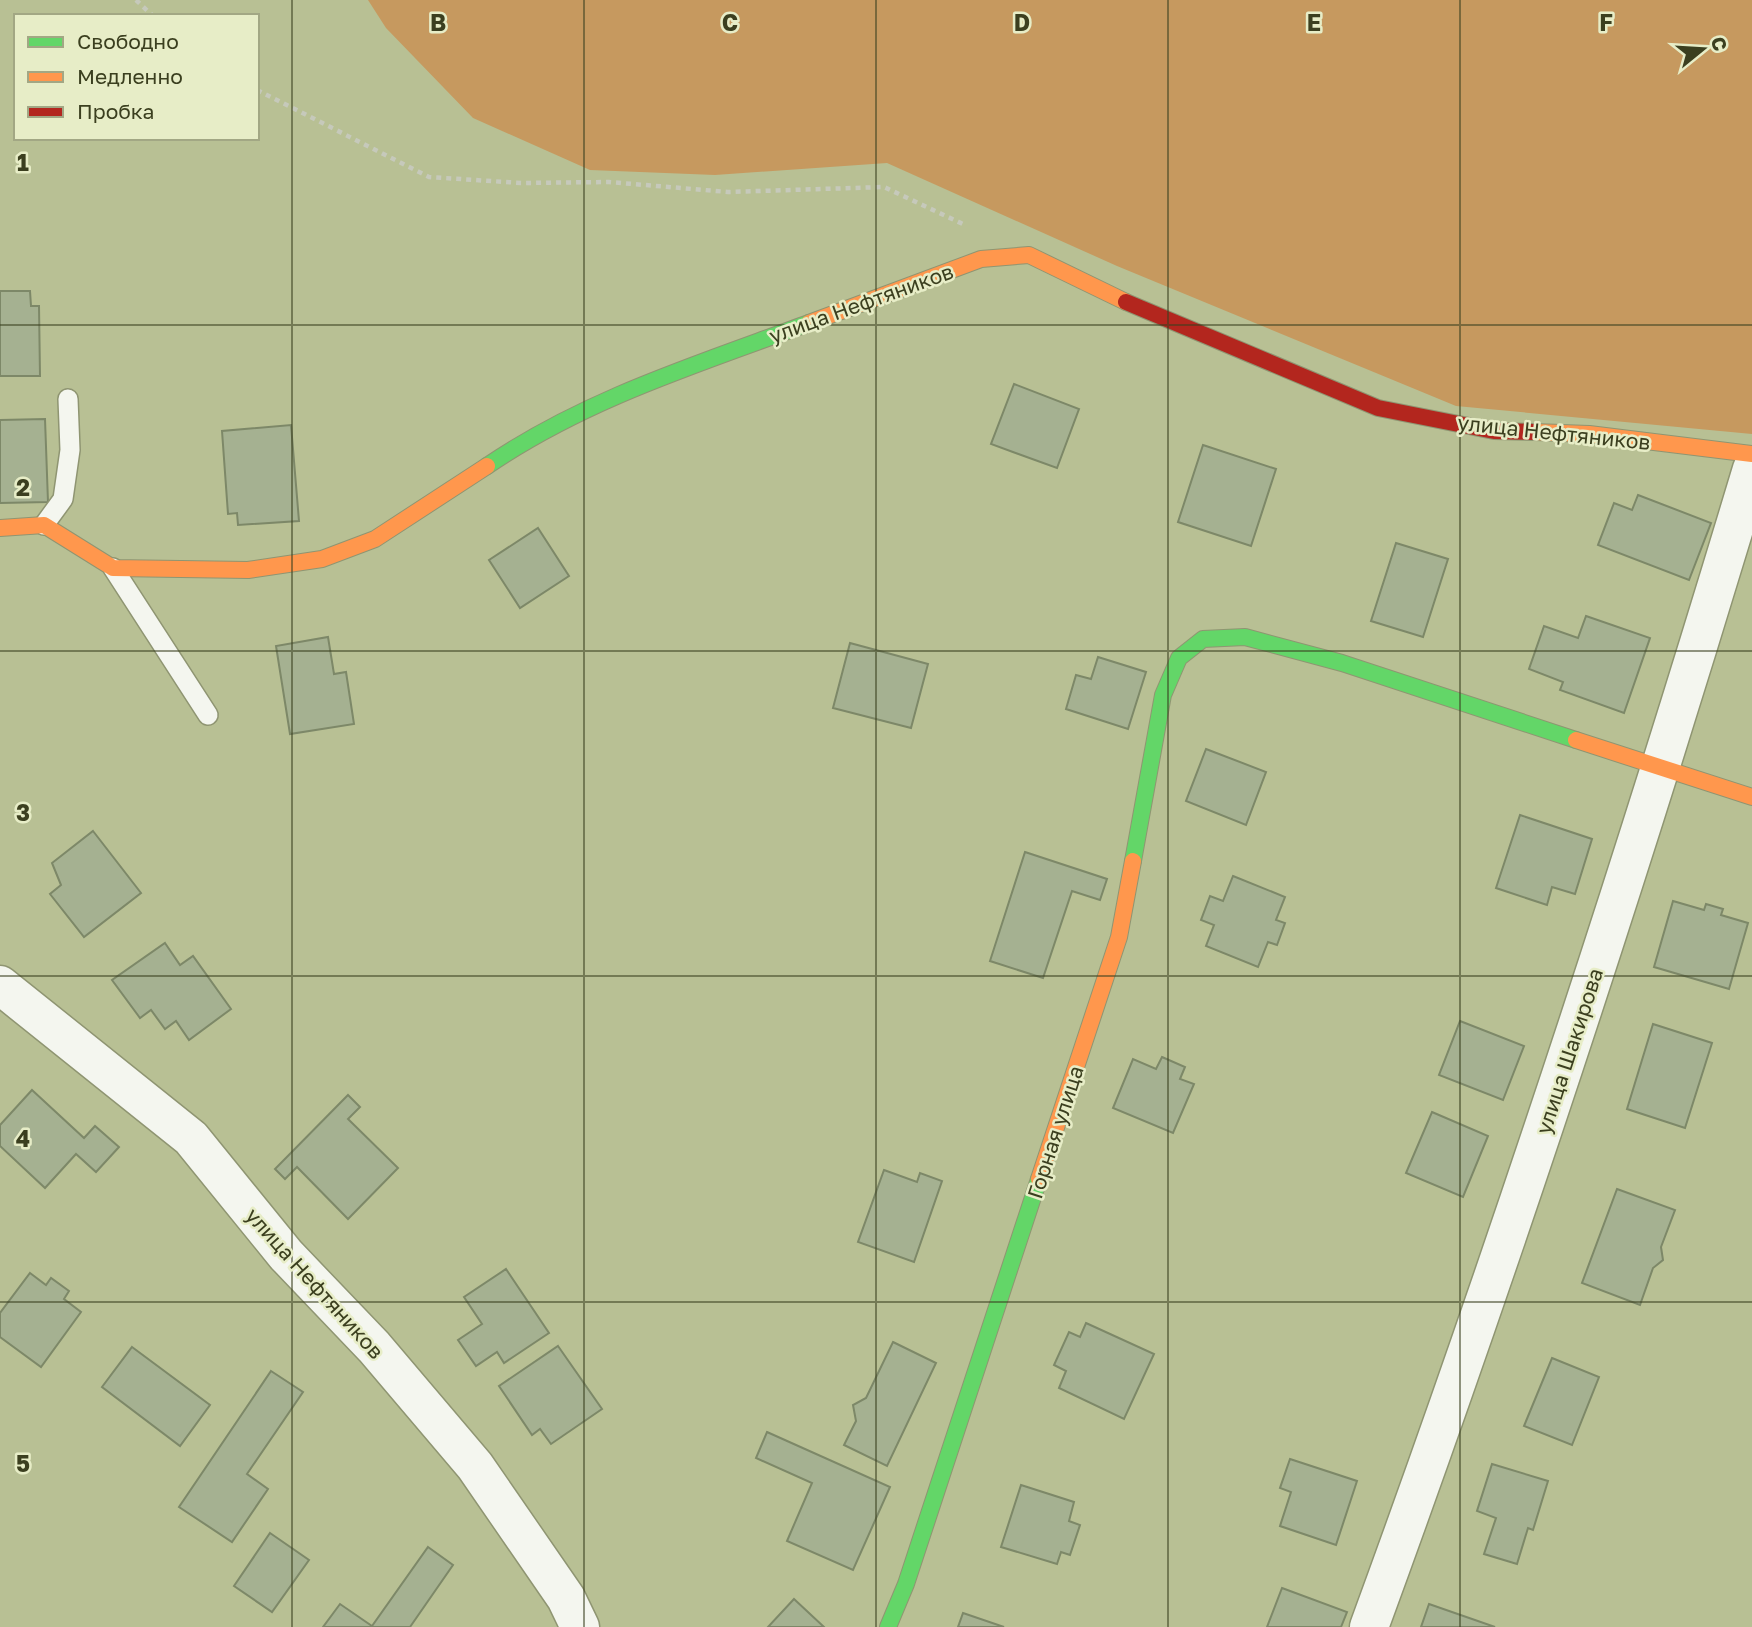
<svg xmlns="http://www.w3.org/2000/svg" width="1752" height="1627" font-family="'Golos Text',sans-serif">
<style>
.forest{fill:#c6995f}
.building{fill:#a5b191;stroke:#7d8868;stroke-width:2}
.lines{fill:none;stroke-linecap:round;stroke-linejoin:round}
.lane-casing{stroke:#8f9572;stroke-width:22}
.street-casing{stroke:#8f9572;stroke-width:41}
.fast-casing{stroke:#8f9572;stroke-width:18}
.slow-casing{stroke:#8f9572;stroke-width:18}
.jam-casing{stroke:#8f9572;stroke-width:18}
.path{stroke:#c6c9bb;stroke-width:4.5;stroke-dasharray:5 5;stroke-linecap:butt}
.lane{stroke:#f4f6ef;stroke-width:19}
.street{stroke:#f4f6ef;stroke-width:38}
.fast{stroke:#63d668;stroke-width:16}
.slow{stroke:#ff974d;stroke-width:16}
.jam{stroke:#b3261e;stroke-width:16}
.grid{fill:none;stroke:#3b3f1f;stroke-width:2;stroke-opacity:0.55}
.labels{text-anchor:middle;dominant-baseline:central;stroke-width:5;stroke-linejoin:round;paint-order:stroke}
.street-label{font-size:21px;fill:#3b3f1f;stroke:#e7edc7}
.grid-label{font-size:23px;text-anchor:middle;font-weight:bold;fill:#3b3f1f;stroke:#e7edc7;stroke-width:5;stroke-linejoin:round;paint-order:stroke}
</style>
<rect width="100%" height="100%" fill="#b8c094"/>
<path class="forest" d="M368 0H1752V434L1456 406 1117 266 887 163 715 175 590 170 473 118 386 28Z"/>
<g class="building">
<path d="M0 291H30L31 306H39L40 376H0Z"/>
<path d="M1014 384 1079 409 1057 468 991 444Z"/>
<path d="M45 419 48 502 0 503V420Z"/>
<path d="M291 425 299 521 238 525 237 513 228 514 222 431Z"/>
<path d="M1203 445 1276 469 1251 546 1178 522Z"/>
<path d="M1638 495 1711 523 1689 580 1598 545 1614 503 1632 510Z"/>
<path d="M538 528 569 576 520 608 489 560Z"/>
<path d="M1396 543 1448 559 1423 637 1371 621Z"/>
<path d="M1586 616 1650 638 1624 713 1560 690 1563 682 1529 669 1544 626 1578 638Z"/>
<path d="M328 637 334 674 346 672 354 724 290 734 276 646Z"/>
<path d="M850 643 928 664 911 728 833 708Z"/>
<path d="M1098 657 1146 672 1128 729 1066 709 1076 675 1091 679Z"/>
<path d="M1206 749 1266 772 1246 825 1186 801Z"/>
<path d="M1520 815 1592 839 1575 894 1552 887 1547 905 1496 888Z"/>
<path d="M93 831 141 893 84 937 50 894 61 885 52 863Z"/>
<path d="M1025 852 1107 879 1100 900 1072 891 1043 978 990 961Z"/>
<path d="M1233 876 1285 897 1276 920 1285 923 1277 945 1268 942 1258 967 1206 946 1214 925 1201 920 1210 896 1223 901Z"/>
<path d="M1673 901 1704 910 1706 904 1723 909 1721 915 1748 923 1729 989 1654 967Z"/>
<path d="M165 943 180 965 193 956 231 1009 189 1040 176 1021 165 1029 151 1010 140 1018 112 980Z"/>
<path d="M1460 1021 1524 1046 1503 1100 1439 1075Z"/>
<path d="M1653 1024 1712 1043 1685 1128 1627 1109Z"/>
<path d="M1162 1057 1185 1067 1180 1079 1194 1084 1173 1133 1113 1108 1133 1059 1156 1069Z"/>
<path d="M32 1090 84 1138 95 1126 119 1147 96 1172 76 1154 45 1188 0 1146V1125Z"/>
<path d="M348 1095 360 1107 348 1119 398 1168 348 1219 297 1167 285 1179 275 1169Z"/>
<path d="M1432 1112 1488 1136 1463 1197 1406 1173Z"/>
<path d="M884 1170 917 1182 920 1173 942 1181 914 1262 858 1242Z"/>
<path d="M1617 1189 1675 1210 1661 1247 1663 1260 1653 1268 1640 1305 1582 1283Z"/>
<path d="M506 1269 549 1333 504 1363 497 1352 476 1366 458 1340 482 1324 464 1297Z"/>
<path d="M30 1273 46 1285 51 1278 69 1291 64 1299 81 1312 41 1367 0 1337V1313Z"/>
<path d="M1086 1323 1154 1354 1124 1419 1059 1388 1066 1371 1054 1365 1069 1332 1080 1337Z"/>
<path d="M893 1342 936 1363 887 1466 844 1445 856 1421 853 1405 866 1398Z"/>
<path d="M558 1346 602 1409 551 1444 540 1429 532 1435 499 1386Z"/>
<path d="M132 1347 210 1405 180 1446 102 1387Z"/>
<path d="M1552 1358 1599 1377 1572 1445 1524 1426Z"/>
<path d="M271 1371 303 1392 247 1474 268 1489 232 1542 179 1507Z"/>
<path d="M767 1432 890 1487 853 1570 787 1541 812 1483 756 1458Z"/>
<path d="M1290 1459 1357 1481 1336 1545 1280 1526 1291 1492 1280 1488Z"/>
<path d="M1492 1464 1548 1481 1533 1530 1528 1528 1517 1564 1484 1554 1496 1518 1477 1511Z"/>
<path d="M1021 1485 1074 1502 1069 1521 1080 1525 1070 1555 1061 1552 1057 1564 1001 1547Z"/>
<path d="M270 1533 309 1560 272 1612 234 1586Z"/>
<path d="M428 1547 453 1565 410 1627H323L340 1604 372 1626Z"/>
<path d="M1282 1588 1347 1612 1341 1627H1267Z"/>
<path d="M794 1599 824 1627H768Z"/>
<path d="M1429 1604 1495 1627H1421Z"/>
<path d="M963 1613 1004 1627H958Z"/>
</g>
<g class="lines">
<g class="lane-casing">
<g id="lane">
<path d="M44 525 63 499 70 450 68 399"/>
<path d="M113 568 208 715"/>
</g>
</g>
<g class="street-casing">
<g id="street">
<path d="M0 985 191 1138 286 1255 374 1347 475 1466 566 1598 580 1627"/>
<path d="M1369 1627C1509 1245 1635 858 1752 469"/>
</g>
</g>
<g class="fast-casing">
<g id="fast">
<path d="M487 466C585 399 698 364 809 323"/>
<path d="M1133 861 1163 695 1179 658 1203 639 1245 637 1342 663 1576 740"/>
<path d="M888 1627 906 1584 1039 1179"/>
</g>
</g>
<g class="slow-casing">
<g id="slow">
<path d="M809 323 981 259 1029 255 1126 302"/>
<path d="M1534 432 1589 434 1752 454"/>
<path d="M0 528 44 525 113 568 248 570 322 559 375 539 487 466"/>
<path d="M1576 740 1752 797"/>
<path d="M1039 1179 1119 937 1133 861"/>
</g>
</g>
<g class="jam-casing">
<path id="jam" d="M1126 302 1378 408 1494 431 1534 432"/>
</g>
<g class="path">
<path d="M136 0 153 16"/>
<path d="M257 90 429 177 521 183 609 182 728 192 884 187 965 225"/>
</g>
<use href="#lane" class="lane"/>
<use href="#street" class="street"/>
<use href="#fast" class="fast"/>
<use href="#slow" class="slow"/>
<use href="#jam" class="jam"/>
</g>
<path class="grid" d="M292 0V1627M584 0V1627M876 0V1627M1168 0V1627M1460 0V1627M0 325H1752M0 651H1752M0 976H1752M0 1302H1752"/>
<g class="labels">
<g class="street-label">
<text transform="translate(861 303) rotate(-20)">улица Нефтяников</text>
<text transform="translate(1554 432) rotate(6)">улица Нефтяников</text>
<text transform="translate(1569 1051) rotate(-72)">улица Шакирова</text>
<text transform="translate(1055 1132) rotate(-72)">Горная улица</text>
<text transform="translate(315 1283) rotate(48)">улица Нефтяников</text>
</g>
</g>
<g class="grid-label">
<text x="438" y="31">B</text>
<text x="730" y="31">C</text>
<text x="1022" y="31">D</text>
<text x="1314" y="31">E</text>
<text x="1606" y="31">F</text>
<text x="23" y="171">1</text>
<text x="23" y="496">2</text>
<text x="23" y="821">3</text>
<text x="23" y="1147">4</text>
<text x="23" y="1472">5</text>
</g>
<rect x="14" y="14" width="245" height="126" fill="#e7edc7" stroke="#a2a784" stroke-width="2"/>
<rect x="28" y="37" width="35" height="10" fill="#63d668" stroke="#a2a784" stroke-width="2"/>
<text x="77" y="49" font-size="21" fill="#3b3f1f">Свободно</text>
<rect x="28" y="72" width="35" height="10" fill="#ff974d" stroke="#a2a784" stroke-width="2"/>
<text x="77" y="84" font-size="21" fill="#3b3f1f">Медленно</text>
<rect x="28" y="107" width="35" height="10" fill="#b3261e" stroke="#a2a784" stroke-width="2"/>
<text x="77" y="119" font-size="21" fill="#3b3f1f">Пробка</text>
<g transform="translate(1703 49) rotate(72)" stroke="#e7edc7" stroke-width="5" paint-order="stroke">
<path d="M0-5L12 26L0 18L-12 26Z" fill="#3b3f1f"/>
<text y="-10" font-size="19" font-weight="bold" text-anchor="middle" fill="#3b3f1f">С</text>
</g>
</svg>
